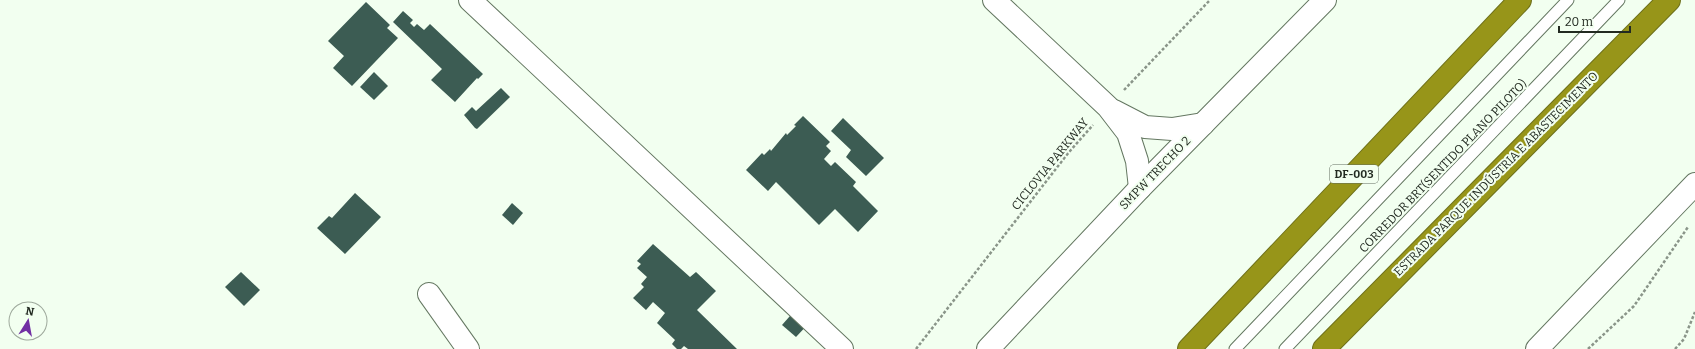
<svg xmlns="http://www.w3.org/2000/svg" width="1695" height="349" font-family="Bitter,serif">
<style>
.building{fill:#3c5c53}
.lines{fill:none;stroke-linecap:round;stroke-linejoin:round}
.lane-casing{stroke:#647761;stroke-width:13}
.street-casing{stroke:#647761;stroke-width:24}
.secondary-casing{stroke:#647761;stroke-width:24}
.highway-casing{stroke:#6e701c;stroke-width:24}
.path{stroke:#8a9589;stroke-width:2.5;stroke-dasharray:3 2;stroke-linecap:butt}
.lane{stroke:#fff;stroke-width:11}
.street{stroke:#fff;stroke-width:22}
.secondary{stroke:#fff;stroke-width:22}
.highway{stroke:#979519;stroke-width:22}
.labels{text-anchor:middle;dominant-baseline:central;stroke-width:4;stroke-linejoin:round;paint-order:stroke}
.shield{fill:#f2fff0;stroke:#606a5f;stroke-width:1}
.shield-label{font-size:11px;font-weight:bold;fill:#222a21}
.street-label{font-size:12px;fill:#222a21;stroke:#f2fff0}
</style>
<rect width="100%" height="100%" fill="#f2fff0"/>
<g class="building">
<path d="M366 2 390 25 387 28 398 38 352 86 333 68 344 56 328 41Z"/>
<path d="M403 11 413 20 410 23 414 27 417 24 424 30 430 24 483 74 478 79 477 78 455 102 431 80 442 69 393 22Z"/>
<path d="M374 72 388 86 374 100 360 87Z"/>
<path d="M501 88 510 97 477 129 475 128 464 115 472 107 476 111Z"/>
<path d="M803 116 830 142 826 146 831 151 824 159 831 166 835 162 856 182 853 186 878 211 858 232 835 209 819 225 776 182 768 191 746 170 762 153 764 155 770 149 771 151 786 133 787 135 796 126 794 125Z"/>
<path d="M843 118 884 158 866 176 846 157 851 150 831 131Z"/>
<path d="M355 193 381 217 345 254 317 228 329 216 332 218Z"/>
<path d="M512 203 523 213 513 225 502 215Z"/>
<path d="M653 244 690 277 696 272 716 291 697 310 737 349H688L684 346 681 349H677L672 344 675 340 657 323 665 313 653 302 646 310 633 298 644 287 641 284 647 277 637 268 641 264 637 261Z"/>
<path d="M241 272 260 290 244 306 225 287Z"/>
<path d="M797 308 811 321 796 337 782 325Z"/>
</g>
<g class="lines">
<g class="lane-casing">
<g id="lane">
<path d="M1235 349 1568 0"/>
<path d="M1285 349 1619 0"/>
</g>
</g>
<g class="street-casing">
<g id="street">
<path d="M470 0 842 349"/>
<path d="M994 0 1108 107 1128 133 1137 161 1140 188"/>
<path d="M1114 111 1145 127 1172 129 1203 124"/>
<path d="M429 294 468 349"/>
</g>
</g>
<g class="secondary-casing">
<g id="secondary">
<path d="M988 349 1140 188 1325 0"/>
<path d="M1537 349 1695 184"/>
</g>
</g>
<g class="highway-casing">
<g id="highway">
<path d="M1189 349 1520 0"/>
<path d="M1324 349 1669 0"/>
</g>
</g>
<g class="path">
<path d="M1124 90 1210 0"/>
<path d="M916 349 1069 152 1093 125"/>
<path d="M1588 349 1634 306 1688 227"/>
<path d="M1675 349 1684 339 1695 312"/>
</g>
<use href="#lane" class="lane"/>
<use href="#street" class="street"/>
<use href="#secondary" class="secondary"/>
<use href="#highway" class="highway"/>
</g>
<g class="labels">
<rect class="shield" x="1330" y="165" width="48" height="18" rx="3"/>
<g class="shield-label">
<text x="1354" y="174">DF-003</text>
</g>
<g class="street-label">
<text transform="translate(1050 164) rotate(-51)">CICLOVIA PARKWAY</text>
<text transform="translate(1443 166) rotate(-46)">CORREDOR BRT(SENTIDO PLANO PILOTO)</text>
<text transform="translate(1155 173) rotate(-46)">SMPW TRECHO 2</text>
<text transform="translate(1496 174) rotate(-45)">ESTRADA PARQUE INDÚSTRIA E ABASTECIMENTO</text>
</g>
</g>
<g transform="translate(28 321) rotate(11)"><circle r="19" fill="#f2fff0" stroke="#9faa9d"/>
<path d="M0-3L7 15L0 10L-7 15Z" fill="#712fa3"/>
<text y="-6" font-size="11" font-weight="bold" text-anchor="middle" fill="#222a21">N</text>
</g>
<path d="M1559 26v6h71v-6" fill="none" stroke="#222a21" stroke-width="2"/>
<text x="1565" y="26" font-size="12" fill="#222a21" stroke="#f2fff0" stroke-width="3" paint-order="stroke">20 m</text>
</svg>
